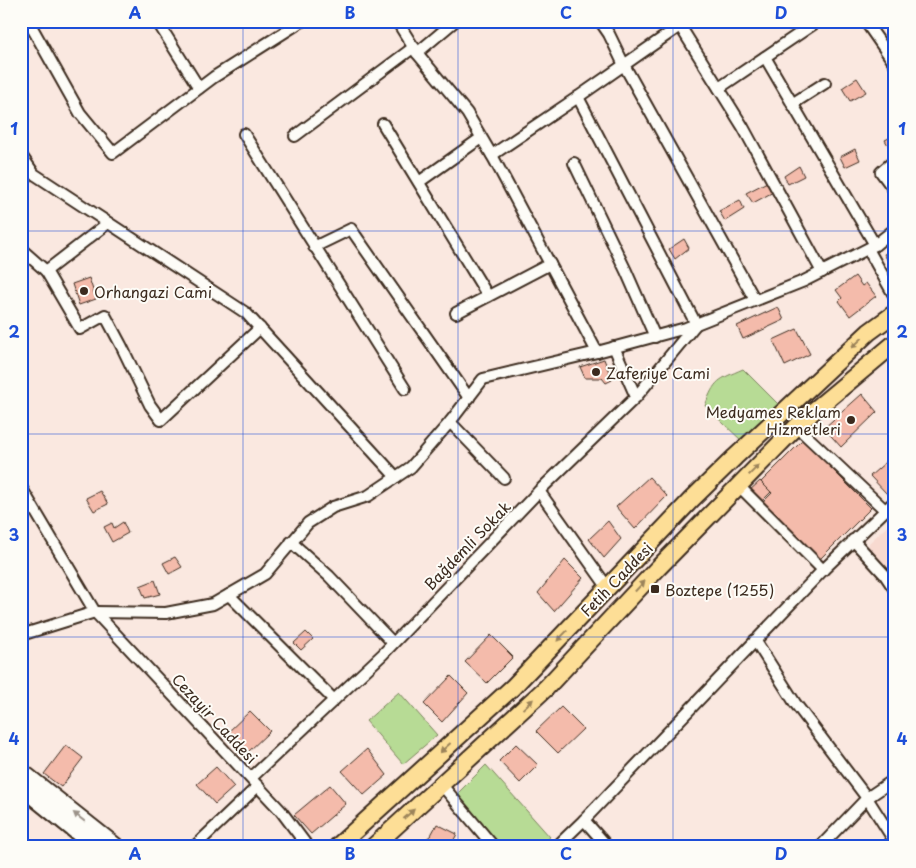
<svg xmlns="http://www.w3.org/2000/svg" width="916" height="868" font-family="'Playpen Sans',sans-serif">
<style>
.built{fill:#f8dad0}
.green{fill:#b7db95;stroke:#79825a}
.building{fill:#f4bbab;stroke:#3b2a1e}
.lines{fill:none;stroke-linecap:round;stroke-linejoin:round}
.street-casing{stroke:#3b2a1e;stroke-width:14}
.secondary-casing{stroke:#3b2a1e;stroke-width:19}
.primary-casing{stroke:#3b2a1e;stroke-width:20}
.street{stroke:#fdfcf7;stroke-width:10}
.secondary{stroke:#fdfcf7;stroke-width:15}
.primary{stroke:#fdde96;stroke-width:16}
.oneway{fill:#9c845a}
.oneway2{fill:#9c938a}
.grid{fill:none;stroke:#1d4ed8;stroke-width:1;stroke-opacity:0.55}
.poi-dot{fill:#3b2a1e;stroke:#fdfcf7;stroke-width:2}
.labels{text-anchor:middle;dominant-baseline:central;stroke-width:4;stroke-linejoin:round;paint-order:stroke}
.poi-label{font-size:15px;fill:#3b2a1e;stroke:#fdfcf7;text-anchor:start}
.street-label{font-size:15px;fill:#3b2a1e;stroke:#fdfcf7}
.neatline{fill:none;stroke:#1d4ed8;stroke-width:2}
.grid-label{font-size:16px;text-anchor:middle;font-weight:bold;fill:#1d4ed8}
</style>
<rect width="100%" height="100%" fill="#fae8e0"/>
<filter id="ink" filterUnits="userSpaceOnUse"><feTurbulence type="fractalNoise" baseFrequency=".02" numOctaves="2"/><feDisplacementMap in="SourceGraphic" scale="10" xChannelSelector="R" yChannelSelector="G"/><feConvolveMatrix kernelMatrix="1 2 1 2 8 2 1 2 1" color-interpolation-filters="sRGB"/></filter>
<g filter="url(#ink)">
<path class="built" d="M895 519V577L869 552V543Z"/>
<g class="green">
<path d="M743 369 779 405 743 442 705 406C715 379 718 380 743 369Z"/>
<path d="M399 692 437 735 403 764 366 721Z"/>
<path d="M486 765 550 837 539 847H503L456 795Z"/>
</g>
<g class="building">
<path d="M857 78 866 92 850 101 842 88Z"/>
<path d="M895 135V152L893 154 885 140Z"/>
<path d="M855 149 860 160 845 167 840 157Z"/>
<path d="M799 166 804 176 788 184 784 176Z"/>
<path d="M769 181 775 191 753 203 746 193Z"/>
<path d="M740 200 744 209 725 221 719 211Z"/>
<path d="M684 239 689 248 675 259 669 249Z"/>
<path d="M895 249V263L890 265 884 254Z"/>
<path d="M855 276 862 286 866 283 876 296 850 316 839 301 842 298 836 290Z"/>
<path d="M89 278 96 299 79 305 72 284Z"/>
<path d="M778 307 784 320 743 339 737 326Z"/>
<path d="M797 329 810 354 785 366 773 340Z"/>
<path d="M604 359 612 380 606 383 602 378H585L580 367Z"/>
<path d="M862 394 877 412 841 447 824 428Z"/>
<path d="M803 440 871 508 817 562 759 506 772 493 761 482Z"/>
<path d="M895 454V487L887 494 870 476Z"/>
<path d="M649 477 667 496 635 529 616 507Z"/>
<path d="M760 481 771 492 760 503 748 492Z"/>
<path d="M100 491 108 504 94 511 86 498Z"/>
<path d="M608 521 621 539 604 558 589 539Z"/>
<path d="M123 522 128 533 112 542 104 527 112 523 114 528Z"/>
<path d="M175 557 182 567 169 574 163 563Z"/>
<path d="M565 560 583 578 554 611 538 593Z"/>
<path d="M155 580 160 594 145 598 140 586Z"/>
<path d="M306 632 313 639 301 650 294 643Z"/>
<path d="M491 635 513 657 487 683 465 662Z"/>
<path d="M451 676 468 693 442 722 424 704Z"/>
<path d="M561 707 583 729 558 753 536 731Z"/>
<path d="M250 711 270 731 247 753 227 733Z"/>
<path d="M516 744 538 765 520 783 499 761Z"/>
<path d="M66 745 83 758 61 787 44 774Z"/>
<path d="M367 749 387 775 364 795 342 771Z"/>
<path d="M216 767 234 787 215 804 197 784Z"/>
<path d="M330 785 346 804 311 834 294 815Z"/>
<path d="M437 824 457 834 450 847H417L431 835Z"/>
</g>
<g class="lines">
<g class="street-casing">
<g id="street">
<path d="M25 21 30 24 80 113 113 153 214 77 302 21"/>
<path d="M157 21 199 88"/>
<path d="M397 21 417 53 467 113 494 159 597 352"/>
<path d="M600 21 609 34 624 65 755 300"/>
<path d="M677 21 743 127 822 272"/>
<path d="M865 21 895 64"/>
<path d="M417 53 455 21"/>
<path d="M765 57 875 245"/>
<path d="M719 88 818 21"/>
<path d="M792 104 825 83"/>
<path d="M383 124 488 296"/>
<path d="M244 134 405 389"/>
<path d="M295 136 414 47"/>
<path d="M21 155 34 174 246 313 396 477"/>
<path d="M492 155 578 97 687 21"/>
<path d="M895 160 881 172 895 191"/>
<path d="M574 163 626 271 655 337"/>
<path d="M419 182 481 138"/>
<path d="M314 247 351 229 469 398"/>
<path d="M21 249 46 271 108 223"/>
<path d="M868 249 895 297"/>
<path d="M46 271 80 329 105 315 121 345 150 405 161 420 260 328"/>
<path d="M456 313 550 264"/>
<path d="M614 347 636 397"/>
<path d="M450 422 504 478"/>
<path d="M797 427 885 510"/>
<path d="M738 485 823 570"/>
<path d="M21 487 95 612 281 811 308 847"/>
<path d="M539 491 608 588"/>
<path d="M853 540 885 575 895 590"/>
<path d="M291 542 329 576 393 643"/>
<path d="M229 595 334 700"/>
<path d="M21 635 95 612 166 613 213 604 265 574 308 523 333 507 368 496 411 467 450 422 483 379 597 352 686 328 804 281 875 245 895 229"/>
<path d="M755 640 795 703 867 798 895 842"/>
<path d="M251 778 383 654 539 491 636 397 696 324 578 97"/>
<path d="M441 784 494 847"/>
<path d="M584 820 608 847"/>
<path d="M194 847 258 786"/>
<path d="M556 847 584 820 823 570 895 501"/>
<path d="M820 847 867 798 895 779"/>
</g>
</g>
<g class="secondary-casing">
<g id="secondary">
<path d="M21 771 117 847"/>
<path d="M21 787 95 847"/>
</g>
</g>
<g class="primary-casing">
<g id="primary">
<path d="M337 847 513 687 692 499 735 457 869 332 895 313"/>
<path d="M373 847 546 688 657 569 804 419 895 343"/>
</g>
</g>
<use href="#street" class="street"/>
<use href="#secondary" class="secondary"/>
<use href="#primary" class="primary"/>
</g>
<defs><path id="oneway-solid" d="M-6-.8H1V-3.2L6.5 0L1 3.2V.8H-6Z" transform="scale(1.25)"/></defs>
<g class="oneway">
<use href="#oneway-solid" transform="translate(857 343) rotate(137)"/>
<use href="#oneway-solid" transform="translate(754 470) rotate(-45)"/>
<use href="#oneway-solid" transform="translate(640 586) rotate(-47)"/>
<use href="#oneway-solid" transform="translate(562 636) rotate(134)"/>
<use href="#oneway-solid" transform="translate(528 704) rotate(-43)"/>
<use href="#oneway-solid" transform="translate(445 748) rotate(138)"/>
<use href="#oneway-solid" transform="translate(409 814) rotate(-42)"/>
</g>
<use class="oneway2" href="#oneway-solid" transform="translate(79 817) rotate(-142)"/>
</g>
<path class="grid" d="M243 21V847M458 21V847M673 21V847M21 231H895M21 434H895M21 637H895"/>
<g class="poi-dot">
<circle cx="84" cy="291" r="5"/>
<circle cx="596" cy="372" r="5"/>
<circle cx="851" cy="420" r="5"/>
<rect x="650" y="584" width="10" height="10" rx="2.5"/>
</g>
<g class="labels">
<g class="poi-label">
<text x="94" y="291">Orhangazi Cami</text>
<text x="606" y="372">Zaferiye Cami</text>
<text x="841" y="411" text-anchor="end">Medyames Reklam<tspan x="841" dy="17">Hizmetleri</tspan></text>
<text x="665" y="589">Boztepe (1255)</text>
</g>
<g class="street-label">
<text transform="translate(467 545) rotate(-46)">Bağdemli Sokak</text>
<text transform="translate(616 579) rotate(-46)">Fetih Caddesi</text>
<text transform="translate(215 718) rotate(47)">Cezayir Caddesi</text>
</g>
</g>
<rect width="916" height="868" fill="none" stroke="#fdfcf7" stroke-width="55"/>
<rect x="28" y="28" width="860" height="812" class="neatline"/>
<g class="grid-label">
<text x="135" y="19">A</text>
<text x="350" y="19">B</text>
<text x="566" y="19">C</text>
<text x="781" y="19">D</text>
<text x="14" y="135">1</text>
<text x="902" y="135">1</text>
<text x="14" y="338">2</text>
<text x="902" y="338">2</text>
<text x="14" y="541">3</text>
<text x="902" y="541">3</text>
<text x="14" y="745">4</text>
<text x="902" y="745">4</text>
<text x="135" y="860">A</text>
<text x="350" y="860">B</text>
<text x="566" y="860">C</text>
<text x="781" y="860">D</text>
</g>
</svg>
